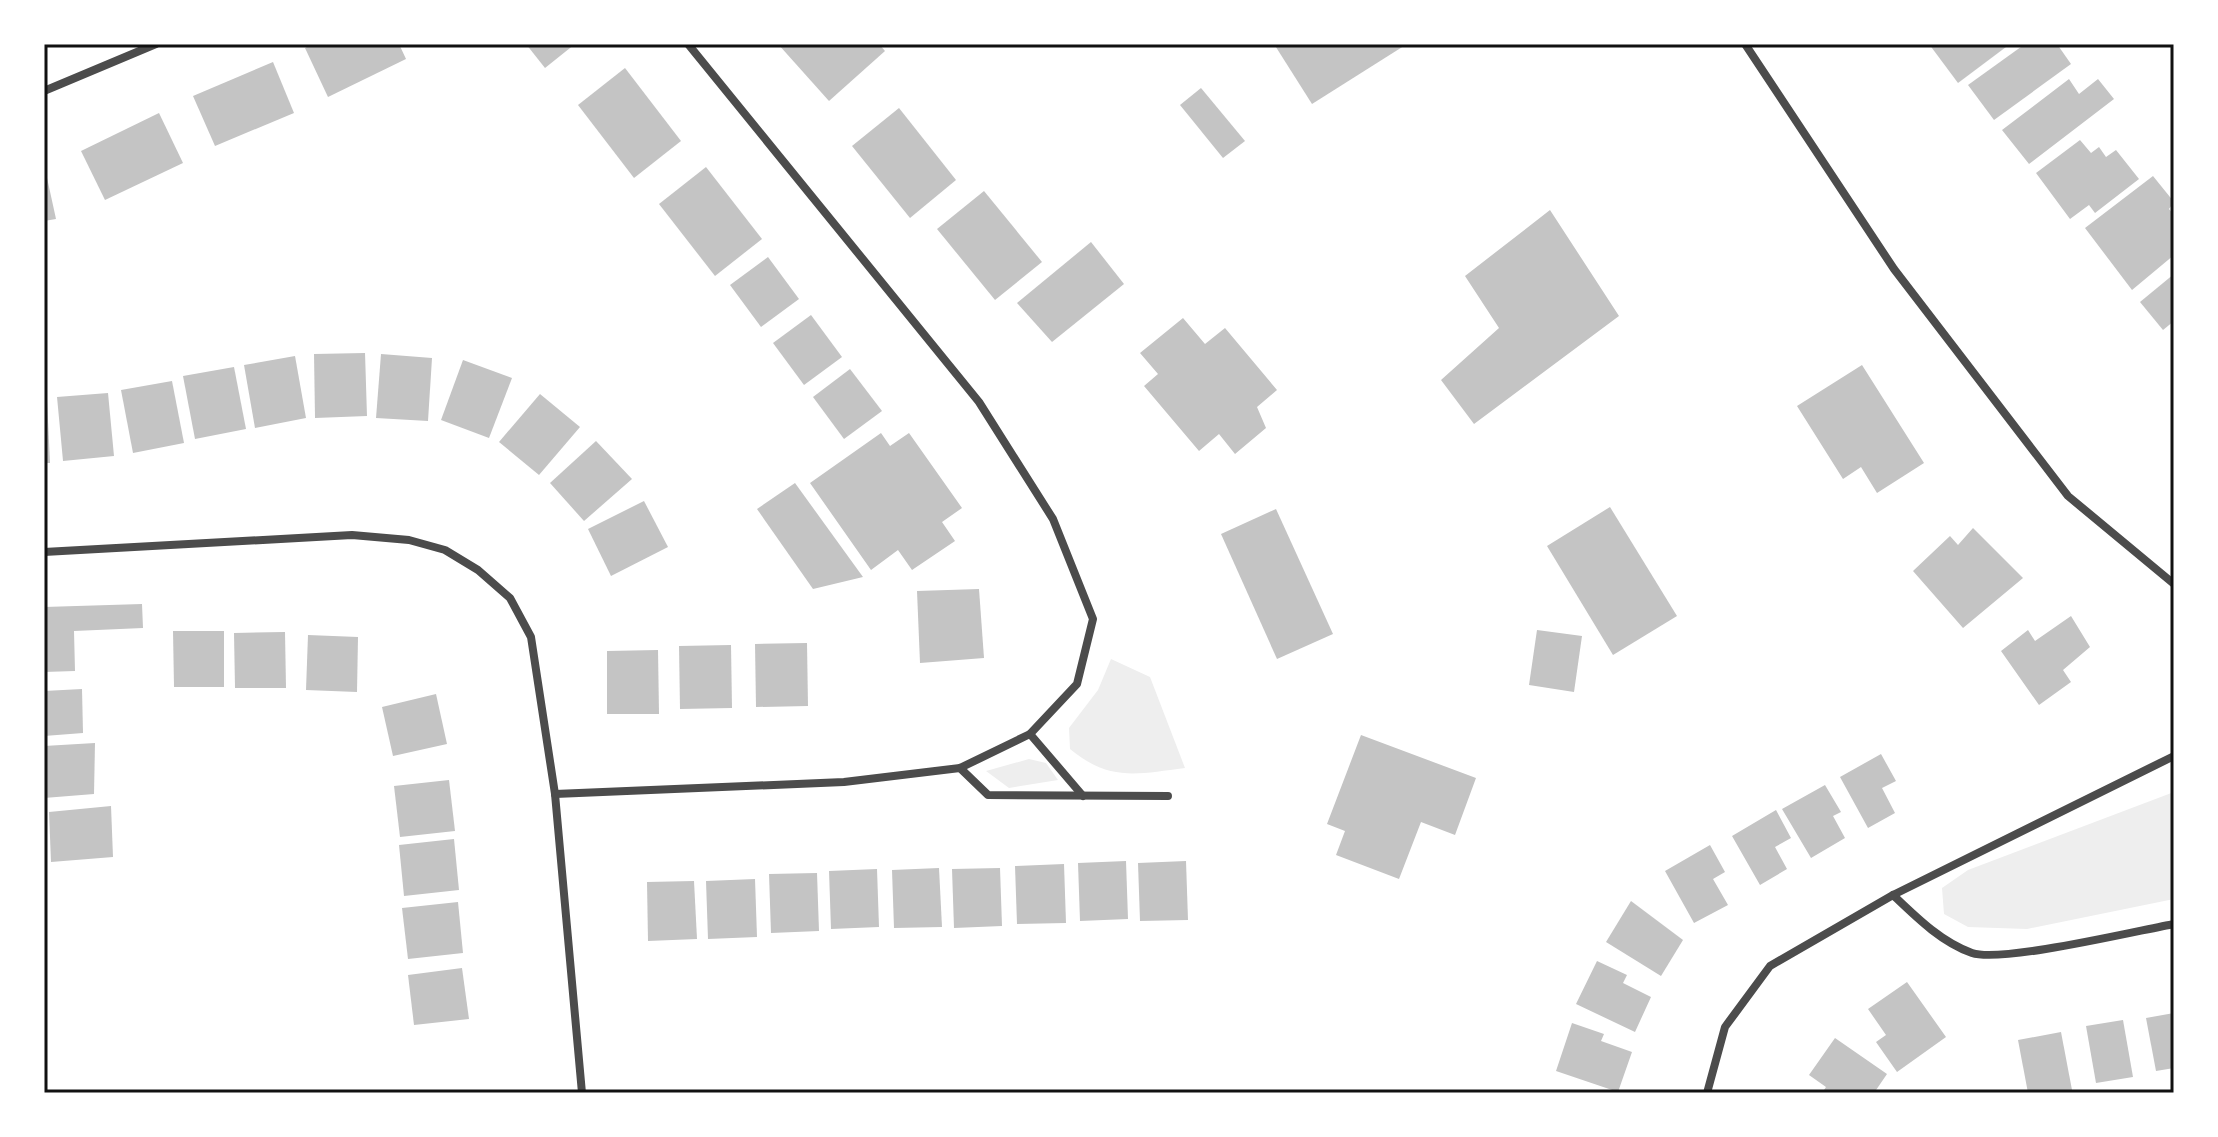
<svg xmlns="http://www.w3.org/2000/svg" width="2218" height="1137" font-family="'DM Sans',sans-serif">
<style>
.green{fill:#eee}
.building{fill:#c4c4c4}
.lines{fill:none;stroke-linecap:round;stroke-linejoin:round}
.minor{stroke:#4c4c4c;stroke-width:8}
.neatline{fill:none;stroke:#111;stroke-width:3}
</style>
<rect width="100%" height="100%" fill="#fff"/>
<g class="green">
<path d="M1111 659 1150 677 1185 768C1137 774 1110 782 1070 749L1069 728 1098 690Z"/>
<path d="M1029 759 1046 763 1058 780 1009 788 986 771Z"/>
<path d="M2174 792V899L2027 929 1968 927 1944 914 1942 888 1968 870Z"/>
</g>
<g class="building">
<path d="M312 44H399L406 59 328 97 305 48Z"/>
<path d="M526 44H575L545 68Z"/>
<path d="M778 44H879L885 51 829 101Z"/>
<path d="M1274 44H1407L1312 104Z"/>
<path d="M1929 44H2010L1958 83Z"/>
<path d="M2025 44H2057L2071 64 1994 120 1968 85Z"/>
<path d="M273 62 294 113 215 146 193 96Z"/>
<path d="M625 68 681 141 634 178 578 105Z"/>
<path d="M2069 79 2079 94 2098 79 2114 99 2029 164 2002 130Z"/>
<path d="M1201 88 1245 141 1223 158 1180 105Z"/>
<path d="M899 108 956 180 910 218 852 146Z"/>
<path d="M159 113 183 163 105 200 81 151Z"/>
<path d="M2080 140 2091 153 2099 147 2106 157 2116 150 2139 179 2095 213 2089 205 2070 219 2036 173Z"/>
<path d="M44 164 56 219 44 221Z"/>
<path d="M706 167 762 239 715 276 659 204Z"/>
<path d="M2153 176 2174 202 2169 209 2174 215V255L2132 290 2085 228Z"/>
<path d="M984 191 1042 262 995 300 937 229Z"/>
<path d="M1550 210 1619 316 1474 424 1441 380 1499 328 1465 276Z"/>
<path d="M1091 242 1124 284 1052 342 1017 303Z"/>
<path d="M768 257 799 299 761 327 730 285Z"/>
<path d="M2174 274V321L2163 330 2140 302Z"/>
<path d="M811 315 842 357 804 385 773 343Z"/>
<path d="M1183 318 1205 344 1225 328 1277 390 1257 407 1266 428 1235 454 1219 434 1199 451 1144 386 1158 374 1140 353Z"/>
<path d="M365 353 367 416 315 418 314 354Z"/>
<path d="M381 354 432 358 428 421 376 418Z"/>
<path d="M295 356 306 418 255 428 244 365Z"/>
<path d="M463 360 512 378 489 438 441 420Z"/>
<path d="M1862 365 1924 463 1877 493 1861 467 1843 479 1797 406Z"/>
<path d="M234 367 246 429 195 439 183 376Z"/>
<path d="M850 369 882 411 844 439 813 397Z"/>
<path d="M172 381 184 443 133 453 121 390Z"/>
<path d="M108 393 114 456 63 461 57 397Z"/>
<path d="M540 394 580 427 539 475 499 442Z"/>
<path d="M47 399 50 463H44V400Z"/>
<path d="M881 433 890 446 909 433 962 508 942 522 955 541 912 570 898 550 871 570 810 483Z"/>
<path d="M596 441 632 479 584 521 550 483Z"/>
<path d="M795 483 863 577 813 589 757 509Z"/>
<path d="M644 501 668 547 611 576 588 529Z"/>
<path d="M1610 507 1677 616 1613 655 1547 546Z"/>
<path d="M1276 509 1333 634 1277 659 1221 534Z"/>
<path d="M1973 528 2023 578 1963 628 1913 571 1950 536 1958 545Z"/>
<path d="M979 589 984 658 920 663 917 591Z"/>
<path d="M142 604 143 628 74 631 75 671 44 672V607Z"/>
<path d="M2071 616 2090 647 2063 670 2071 682 2039 705 2001 651 2028 630 2035 641Z"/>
<path d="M1537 630 1582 636 1574 692 1529 685Z"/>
<path d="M173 631H224V687H174Z"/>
<path d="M285 632 286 688H235L234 633Z"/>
<path d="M308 635 358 637 357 692 306 690Z"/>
<path d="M807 643 808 706 756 707 755 644Z"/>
<path d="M731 645 732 708 680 709 679 646Z"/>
<path d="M658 650 659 714H607V651Z"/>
<path d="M82 689 83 733 44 736V691Z"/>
<path d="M436 694 447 744 393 756 382 707Z"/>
<path d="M1361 735 1476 778 1455 835 1421 822 1399 879 1336 855 1345 831 1327 824Z"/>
<path d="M95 743 94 794 44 798V746Z"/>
<path d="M1881 754 1896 781 1882 788 1895 813 1868 828 1840 777Z"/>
<path d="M449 780 455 831 400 837 394 786Z"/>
<path d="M1825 785 1841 812 1833 816 1845 838 1811 858 1782 809Z"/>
<path d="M111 806 113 857 51 862 49 812Z"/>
<path d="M1776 810 1791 838 1775 847 1787 869 1760 885 1732 836Z"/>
<path d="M454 839 459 890 404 896 399 845Z"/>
<path d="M1710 845 1725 872 1713 879 1728 905 1694 923 1665 871Z"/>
<path d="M1126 861 1128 919 1080 921 1078 863Z"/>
<path d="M1186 861 1188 920 1140 921 1138 863Z"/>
<path d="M1064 864 1066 923 1017 924 1015 866Z"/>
<path d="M939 868 942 927 894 928 892 870Z"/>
<path d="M1000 868 1002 926 954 928 952 869Z"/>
<path d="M877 869 879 927 831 929 829 871Z"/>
<path d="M817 873 819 931 771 933 769 874Z"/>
<path d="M755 879 757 937 708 939 706 881Z"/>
<path d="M694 881 697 939 648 941 647 882Z"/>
<path d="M1631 901 1683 940 1661 976 1606 942Z"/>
<path d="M458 902 463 953 408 959 402 908Z"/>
<path d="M1597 961 1627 975 1623 983 1651 997 1635 1032 1576 1004Z"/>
<path d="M462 968 469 1019 414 1025 408 975Z"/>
<path d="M1907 982 1946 1037 1897 1072 1876 1042 1886 1035 1868 1009Z"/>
<path d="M2174 1013V1068L2156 1071 2146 1018Z"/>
<path d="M2123 1020 2133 1077 2096 1083 2086 1026Z"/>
<path d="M1572 1023 1604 1034 1601 1041 1632 1052 1618 1092 1556 1071Z"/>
<path d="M2061 1032 2072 1090 2028 1093 2018 1040Z"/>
<path d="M1835 1038 1887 1074 1874 1093H1822L1826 1087 1809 1075Z"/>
</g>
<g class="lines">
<g class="minor">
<path d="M1745 44 1894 269 2068 496 2174 584"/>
<path d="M44 91 156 44"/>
<path d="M44 552 352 535 409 540 445 550 478 570 510 598 531 637 555 794 582 1093"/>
<path d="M1030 734 1083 796"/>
<path d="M960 768 988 795 1168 796"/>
<path d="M555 794 844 782 960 768 1030 734 1077 684 1093 619 1053 519 979 402 688 44"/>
<path d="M1893 895C1916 917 1941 942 1972 953 2002 963 2136 931 2174 924"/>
<path d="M1707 1093 1725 1027 1770 966 1893 895 2174 756"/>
</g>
</g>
<rect width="2218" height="1137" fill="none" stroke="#ffffff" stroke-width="92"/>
<rect x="46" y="46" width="2126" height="1045" class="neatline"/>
</svg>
